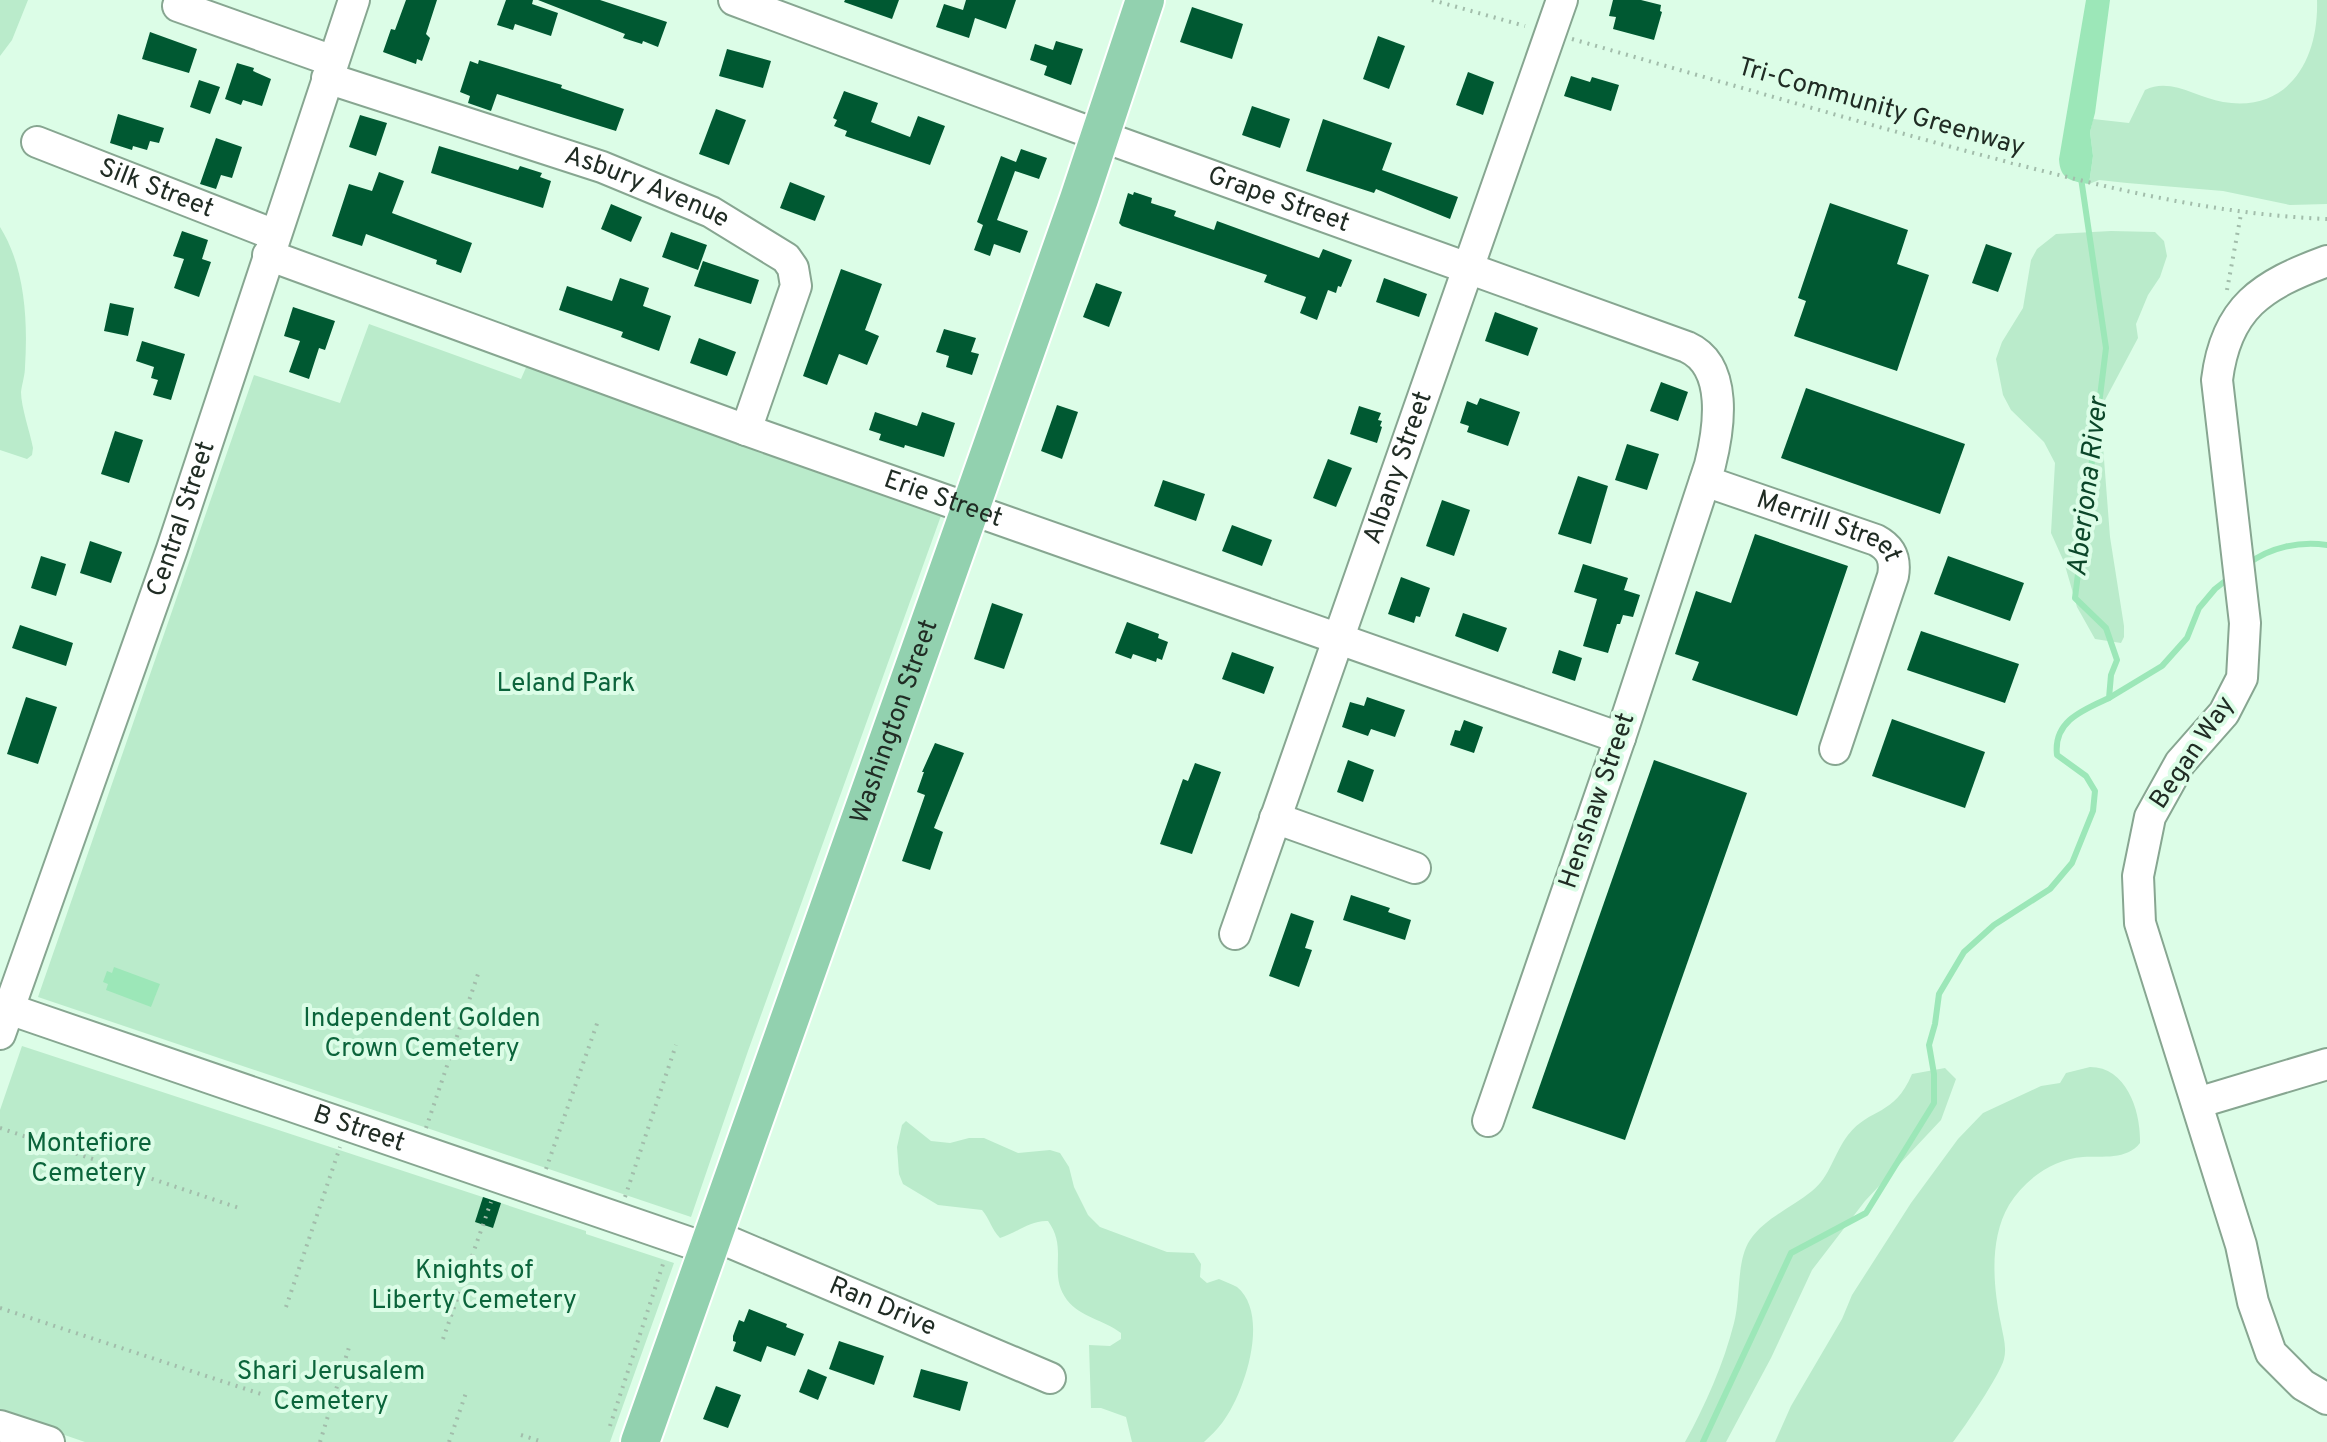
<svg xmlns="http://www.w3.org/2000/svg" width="2327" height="1442" font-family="Overpass,sans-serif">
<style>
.green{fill:#baebcb}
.water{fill:#9ce7b8}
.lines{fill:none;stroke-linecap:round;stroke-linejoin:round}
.stream{stroke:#9ce7b8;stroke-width:6}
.building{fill:#005932}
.minor-casing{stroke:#87a691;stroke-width:34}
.major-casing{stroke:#fff;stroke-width:42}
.path{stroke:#a2bdab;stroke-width:4;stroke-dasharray:2 6;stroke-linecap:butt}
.minor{stroke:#fff;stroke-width:30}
.major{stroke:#92d1af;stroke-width:38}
.labels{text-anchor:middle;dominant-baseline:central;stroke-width:8;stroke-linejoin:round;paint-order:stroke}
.street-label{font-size:26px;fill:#202c24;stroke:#dcfde7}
.park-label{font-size:26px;fill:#0b643b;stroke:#dcfde7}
.water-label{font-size:28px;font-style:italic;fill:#0b4629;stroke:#dcfde7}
</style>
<rect width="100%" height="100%" fill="#dcfde7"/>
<g class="green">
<path d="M0 0H28L12 40 0 56Z"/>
<path d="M2317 0H2327V204L2290 205 2223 191 2127 183 2099 180 2089 184 2093 156 2090 132 2093 119 2129 123 2145 90C2171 77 2197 98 2223 102 2290 113 2319 58 2317 0Z"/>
<path d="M0 227C25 267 28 320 25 367 25 375 22 384 21 392 21 407 30 432 33 448L32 455 27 459 0 450Z"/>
<path d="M2111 231 2155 232 2164 241 2167 256 2160 277 2148 295 2136 324 2138 338 2104 402 2101 420 2110 537 2124 626V637L2121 643 2095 639 2077 607 2064 562 2051 533 2055 463 2044 442 2011 410 2003 395 1996 359 2002 342 2023 308 2031 260 2037 249 2056 234Z"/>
<path d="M369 324 521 379 528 363 942 513 748 1051 691 1217 38 997 254 375 340 403Z"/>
<path d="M22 1046 586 1231V1234L674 1263 610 1442H85L0 1413V1110Z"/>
<path d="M2090 1067C2127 1067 2141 1112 2140 1143 2127 1160 2102 1156 2083 1157 2053 1159 2025 1179 2009 1205 1989 1239 1993 1286 2001 1324 2003 1336 2007 1347 2004 1359 2000 1375 1964 1428 1953 1442H1775L1791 1406 1842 1319 1852 1295 1911 1203 1958 1139 1983 1113 2041 1086 2060 1083 2066 1073Z"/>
<path d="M1945 1068 1956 1079 1941 1120 1865 1201 1812 1270 1771 1358 1726 1442H1685C1705 1406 1724 1363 1734 1323 1741 1297 1736 1261 1750 1240 1765 1218 1791 1208 1812 1191 1830 1177 1834 1153 1848 1135 1870 1107 1894 1117 1912 1074Z"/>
<path d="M906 1121 931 1141 950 1143 969 1138H984L1018 1153 1050 1150 1060 1153 1069 1167 1074 1187 1088 1215 1100 1227 1167 1252 1194 1253 1201 1264 1200 1277 1207 1283 1219 1279C1225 1282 1232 1284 1237 1287 1271 1315 1244 1395 1222 1423 1217 1430 1210 1436 1204 1442H1132L1126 1417 1101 1408H1091L1089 1345 1110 1346 1121 1339V1333C1104 1320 1080 1317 1067 1300 1047 1273 1069 1250 1048 1221 1030 1220 1017 1233 1000 1238 991 1229 990 1219 982 1210L938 1205 903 1184 899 1174 897 1147 902 1125Z"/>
</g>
<g class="water">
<path d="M2086 0H2110L2095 113 2090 132 2093 156 2089 184C2071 181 2060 180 2059 159Z"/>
<path d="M114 967 160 984 151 1007 106 990 108 984 103 982 107 971 112 973Z"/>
</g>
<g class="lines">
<g class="stream">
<path d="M2248 564C2270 547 2300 541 2327 545"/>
<path d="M2109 698 2162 666 2187 638 2199 608 2215 589 2229 578"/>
<path d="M1703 1442 1791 1253 1866 1213 1934 1103V1074L1929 1045 1935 1024 1939 994 1964 952 1994 925 2050 889 2072 863 2093 811 2095 791 2086 776 2057 755C2053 721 2083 710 2109 698L2111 675 2117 660 2106 628 2075 598 2106 348 2081 178"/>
</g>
</g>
<g class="building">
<path d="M406 0H437L426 34 430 38 422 61 417 59 416 64 383 52 391 29 395 30Z"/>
<path d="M506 0H533L532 4 558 13 551 36 515 24 513 30 497 25Z"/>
<path d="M538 0H600L667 22 658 47 643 41 642 44 623 38 625 34Z"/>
<path d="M845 0H899L892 19 844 2Z"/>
<path d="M966 0H1016L1006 29 975 18 969 38 936 27 944 4 963 10Z"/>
<path d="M1613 0H1641L1661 5 1660 11 1662 12 1654 40 1613 29 1616 17 1609 16Z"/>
<path d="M1192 7 1243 24 1232 59 1180 42Z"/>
<path d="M150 32 197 49 189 73 142 59Z"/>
<path d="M1378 36 1405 46 1389 89 1363 79Z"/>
<path d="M1056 41 1083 49 1071 85 1044 75 1047 66 1030 60 1035 44 1053 50Z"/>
<path d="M727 49 771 61 763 88 719 76Z"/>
<path d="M479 60 562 85 561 88 624 109 616 131 497 94 491 111 468 103 470 96 460 92 470 61 478 64Z"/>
<path d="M237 63 254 68 253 71 271 79 262 106 243 100 241 105 225 99Z"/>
<path d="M1468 72 1494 82 1483 115 1456 105Z"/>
<path d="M1571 76 1590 82 1592 77 1619 85 1611 111 1564 96Z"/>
<path d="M199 80 220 87 210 114 190 107Z"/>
<path d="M844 91 878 103 871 122 910 137 918 116 945 126 930 165 845 136 847 131 834 126 837 120 833 118Z"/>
<path d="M1252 106 1290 119 1280 148 1242 135Z"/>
<path d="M716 109 746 120 729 165 699 154Z"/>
<path d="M118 114 164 128 159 143 150 141 147 150 133 146 132 150 110 143Z"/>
<path d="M360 115 387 123 376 156 349 147Z"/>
<path d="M1323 119 1392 143 1382 170 1458 197 1450 219 1376 189 1374 193 1306 171Z"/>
<path d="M216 138 242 147 232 178 221 175 216 189 200 184Z"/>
<path d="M439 146 518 170 520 166 542 173 540 177 551 181 543 208 431 173Z"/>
<path d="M1021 149 1047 158 1039 179 1015 171 997 220 1028 231 1020 253 994 244 990 256 974 250 983 225 977 222 1001 156 1016 162Z"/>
<path d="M379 172 404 181 392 213 472 243 461 273 436 264 437 260 366 234 362 246 332 236 349 184 372 191Z"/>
<path d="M790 182 825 196 815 221 780 208Z"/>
<path d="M1134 192 1152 198 1151 203 1176 211 1174 216 1214 230 1217 221 1319 258 1323 249 1352 260 1341 287 1338 286 1336 293 1328 290 1317 320 1300 313 1306 297 1264 282 1267 275 1122 226 1119 223 1128 193 1133 195Z"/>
<path d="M1830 203 1908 230 1897 264 1929 275 1897 371 1794 336 1806 301 1798 298Z"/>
<path d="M611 204 642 217 631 242 601 229Z"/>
<path d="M182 231 208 240 202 259 211 262 199 297 174 288 184 259 173 256Z"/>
<path d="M671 232 707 245 698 270 662 257Z"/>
<path d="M1986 244 2012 253 1998 292 1972 283Z"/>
<path d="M703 261 759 280 751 304 694 286Z"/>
<path d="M841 269 882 284 865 330 879 336 867 365 839 354 827 385 803 376Z"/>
<path d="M620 278 649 288 643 306 671 316 659 351 621 337 623 332 559 310 567 286 612 301Z"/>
<path d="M1384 278 1427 294 1419 317 1376 302Z"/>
<path d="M1096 283 1122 292 1109 327 1083 317Z"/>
<path d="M110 303 134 308 128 336 104 331Z"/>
<path d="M293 307 335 321 325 350 319 348 309 379 289 372 300 341 284 336Z"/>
<path d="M1495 312 1538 328 1528 356 1485 341Z"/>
<path d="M944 329 976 338 971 352 979 354 972 375 946 367 949 356 936 352Z"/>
<path d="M699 338 736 352 727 376 690 363Z"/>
<path d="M142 341 185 354 171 400 153 395 158 380 151 378 154 367 136 361Z"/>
<path d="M1661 382 1688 392 1678 421 1650 411Z"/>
<path d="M1806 388 1965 444 1940 514 1781 458Z"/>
<path d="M1480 398 1520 412 1508 446 1467 432 1469 426 1460 423 1467 401 1477 405Z"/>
<path d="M1057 405 1078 412 1062 459 1041 451Z"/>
<path d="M1359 406 1381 413 1378 420 1382 421 1380 426 1382 427 1377 443 1350 434Z"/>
<path d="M875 412 917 426 922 412 955 423 944 457 905 445 904 448 879 440 881 434 869 430Z"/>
<path d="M115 431 143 440 129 483 101 474Z"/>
<path d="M1627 444 1659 454 1647 490 1615 480Z"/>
<path d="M1328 459 1352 468 1336 507 1313 498Z"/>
<path d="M1578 476 1608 486 1591 544 1558 534Z"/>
<path d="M1163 480 1205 494 1196 521 1154 506Z"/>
<path d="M1442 500 1470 510 1454 556 1426 546Z"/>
<path d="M1232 525 1272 540 1262 566 1222 551Z"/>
<path d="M1755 534 1848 566 1797 716 1692 680 1699 662 1675 654 1696 591 1731 603Z"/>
<path d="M90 541 122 552 111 583 80 573Z"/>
<path d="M41 556 66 564 56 596 31 588Z"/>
<path d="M1948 556 2024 583 2010 621 1934 594Z"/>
<path d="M1583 564 1628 578 1624 590 1640 595 1633 617 1623 615 1620 624H1617L1608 653 1583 646 1597 599 1574 592Z"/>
<path d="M1401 577 1430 588 1420 617 1416 616 1414 623 1388 614Z"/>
<path d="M992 603 1023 614 1004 669 974 659Z"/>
<path d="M1463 613 1507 628 1498 652 1455 636Z"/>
<path d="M1127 622 1159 634 1158 638 1168 642 1162 660 1157 658 1156 662 1133 654 1131 659 1115 653Z"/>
<path d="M20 625 73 643 66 666 12 648Z"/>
<path d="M1921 631 2019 664 2005 703 1907 670Z"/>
<path d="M1559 650 1582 658 1575 681 1552 673Z"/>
<path d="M1232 652 1274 667 1264 694 1222 679Z"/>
<path d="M26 697 57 707 38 764 7 754Z"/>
<path d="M1367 697 1405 710 1395 737 1371 729 1368 736 1342 727 1350 702 1364 706Z"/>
<path d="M1892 719 1985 752 1965 808 1872 776Z"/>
<path d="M1464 720 1483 727 1474 753 1450 745 1455 730 1460 731Z"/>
<path d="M935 743 964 753 934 828 943 832 930 870 902 861 925 795 917 792 924 772H922Z"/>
<path d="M1348 760 1374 770 1363 802 1337 792Z"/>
<path d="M1654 760 1747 793 1625 1140 1532 1108Z"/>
<path d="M1195 763 1221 772 1192 854 1160 844 1183 779 1188 781Z"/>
<path d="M1351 895 1390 908 1388 912 1411 920 1405 940 1343 920Z"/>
<path d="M1291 913 1314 921 1305 948 1312 950 1299 987 1269 976Z"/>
<path d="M483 1197 501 1203 493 1228 475 1222Z"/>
<path d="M749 1309 787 1324 786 1327 804 1334 795 1356 767 1346 761 1362 733 1351 736 1342 733 1341V1336L739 1320 744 1322Z"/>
<path d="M839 1341 884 1356 874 1385 829 1369Z"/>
<path d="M808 1369 827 1377 818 1400 799 1392Z"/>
<path d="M921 1369 968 1382 960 1411 913 1397Z"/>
<path d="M716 1386 741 1395 728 1428 703 1419Z"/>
</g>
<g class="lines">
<g class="minor-casing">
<g id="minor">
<path id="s1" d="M734 0 1076 127 1687 347C1729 366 1719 429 1710 465L1620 738 1488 1121"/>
<path d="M178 6 333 61"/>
<path id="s2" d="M327 78 602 167 711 212 786 258 793 268 796 286 746 430"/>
<path id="s3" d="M37 142 275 235"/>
<path id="s4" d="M268 255 746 430 1620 738"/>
<path d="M2327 261C2262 285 2226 307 2217 380L2245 623 2242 678 2224 713 2180 763 2150 817 2138 876 2140 923 2241 1245 2253 1302 2271 1353 2303 1385 2327 1399"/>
<path id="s5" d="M1705 481 1876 540C1891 548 1896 559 1893 576L1835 749"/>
<path d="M1275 818 1415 868"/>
<path id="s6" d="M1235 934 1562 0"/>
<path id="s7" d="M9 1009 708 1249"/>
<path id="s8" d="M0 1034 172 549 354 0"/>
<path d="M2197 1103 2327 1064"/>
<path id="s9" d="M713 1235 1050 1378"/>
<path d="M0 1426 49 1442"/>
</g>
</g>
<g class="major-casing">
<g id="major">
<path id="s10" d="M640 1442 963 529 1079 199 1145 0"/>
</g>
</g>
<g class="path">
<path d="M1432 0 1525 26"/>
<path d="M1572 39C1705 77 1837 116 1970 152 2088 183 2205 214 2327 219"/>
<path d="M2227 290 2241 214"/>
<path d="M0 1128 242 1209"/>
<path d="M426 1128 478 974"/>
<path d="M546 1169 599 1018"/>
<path d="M625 1197 676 1045"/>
<path d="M286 1307 340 1147"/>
<path d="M0 1308 264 1395"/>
<path d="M443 1339 491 1202"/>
<path d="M610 1426 664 1261"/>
<path d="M521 1435 543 1442"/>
<path d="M320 1442 350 1344"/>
<path d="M449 1442 467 1390"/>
</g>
<use href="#minor" class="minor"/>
<use href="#major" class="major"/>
</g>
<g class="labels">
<g class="street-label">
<text transform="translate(1881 108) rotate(16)">Tri-Community Greenway</text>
<text stroke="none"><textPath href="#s3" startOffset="128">Silk Street</textPath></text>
<text stroke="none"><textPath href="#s2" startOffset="338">Asbury Avenue</textPath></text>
<text stroke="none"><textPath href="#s1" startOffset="580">Grape Street</textPath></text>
<text stroke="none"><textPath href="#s6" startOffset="494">Albany Street</textPath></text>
<text stroke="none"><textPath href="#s4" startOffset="718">Erie Street</textPath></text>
<text stroke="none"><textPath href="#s8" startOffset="546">Central Street</textPath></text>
<text stroke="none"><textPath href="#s5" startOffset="132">Merrill Street</textPath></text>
<text stroke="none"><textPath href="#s10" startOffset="764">Washington Street</textPath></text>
<text transform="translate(2193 753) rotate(-56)">Began Way</text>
<text transform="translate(1598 801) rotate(-71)">Henshaw Street</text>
<text stroke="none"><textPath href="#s7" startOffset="370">B Street</textPath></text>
<text stroke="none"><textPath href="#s9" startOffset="184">Ran Drive</textPath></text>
</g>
<g class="park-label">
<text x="566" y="684">Leland Park</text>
<text x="422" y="1019">Independent Golden<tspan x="422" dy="30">Crown Cemetery</tspan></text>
<text x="89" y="1144">Montefiore<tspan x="89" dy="30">Cemetery</tspan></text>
<text x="474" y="1271">Knights of<tspan x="474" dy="30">Liberty Cemetery</tspan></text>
<text x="331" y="1372">Shari Jerusalem<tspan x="331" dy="30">Cemetery</tspan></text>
</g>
<g class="water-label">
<text transform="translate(2089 487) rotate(-83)">Aberjona River</text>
</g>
</g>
</svg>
